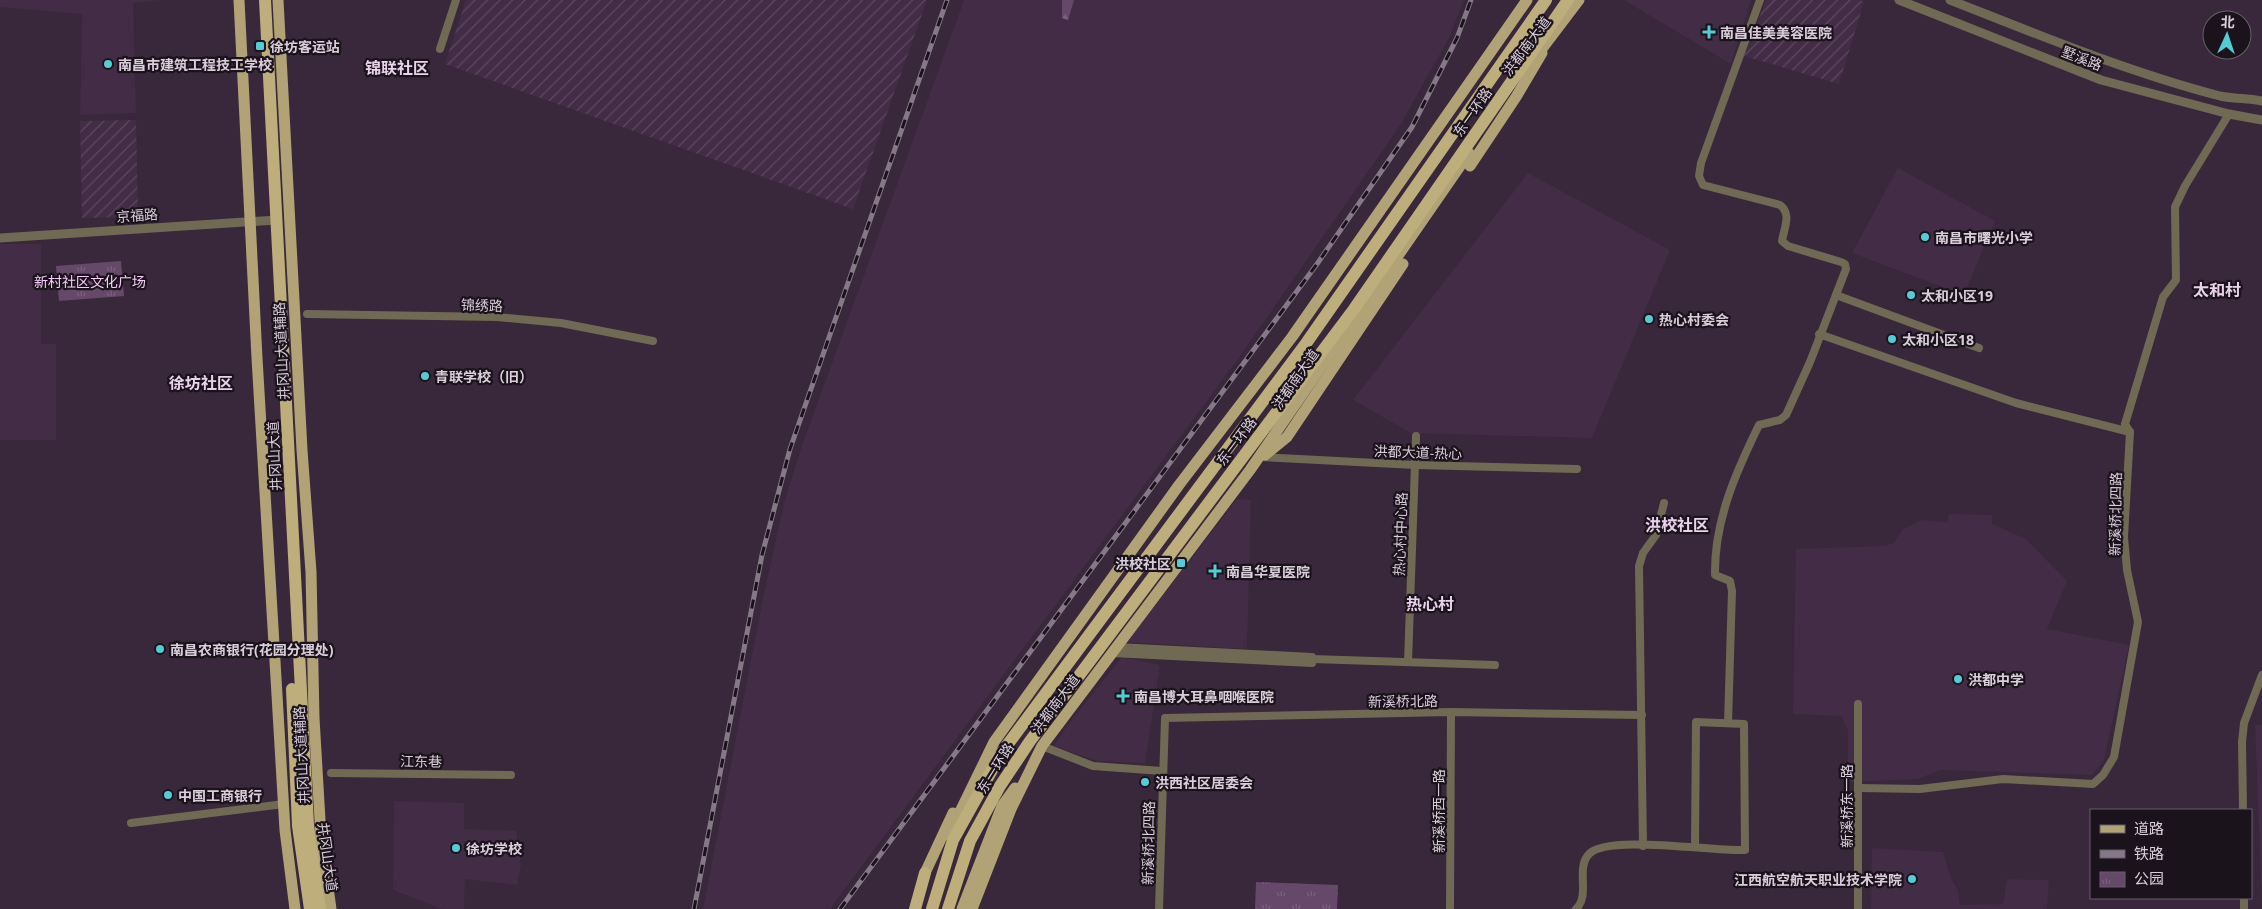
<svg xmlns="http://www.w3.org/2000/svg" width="2262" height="909" font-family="'Open Sans','Noto Sans SC',sans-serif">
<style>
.built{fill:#432c46}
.industrial{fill:url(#industrial-furrows)}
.forest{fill:url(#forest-firs)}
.park{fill:url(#park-tufts)}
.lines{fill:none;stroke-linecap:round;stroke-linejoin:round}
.minor{stroke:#706953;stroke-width:8}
.tertiary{stroke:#706953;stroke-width:9}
.primary{stroke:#b2a376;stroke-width:11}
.trunk{stroke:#beae7c;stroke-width:12}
.rail-casing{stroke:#877889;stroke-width:5}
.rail{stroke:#1b131c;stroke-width:3;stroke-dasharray:9;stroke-linecap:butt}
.poi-dot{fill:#52ccd5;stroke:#1b131c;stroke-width:2}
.labels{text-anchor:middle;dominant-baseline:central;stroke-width:4.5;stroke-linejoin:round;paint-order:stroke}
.poi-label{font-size:14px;font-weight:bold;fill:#dacedb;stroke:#1b131c;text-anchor:start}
.street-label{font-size:14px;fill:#dacedb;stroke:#1b131c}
.park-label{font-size:14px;fill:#f9cbfd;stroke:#1b131c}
.quarter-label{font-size:16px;font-weight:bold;fill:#ead1ec;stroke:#1b131c}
</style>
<defs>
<pattern id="industrial-furrows" width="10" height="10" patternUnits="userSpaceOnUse" patternTransform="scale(1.25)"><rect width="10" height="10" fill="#432c46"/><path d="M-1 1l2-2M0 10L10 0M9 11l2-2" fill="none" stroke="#5e4960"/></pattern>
<pattern id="forest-firs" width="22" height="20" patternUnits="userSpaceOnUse" patternTransform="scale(1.25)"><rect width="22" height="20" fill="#66486a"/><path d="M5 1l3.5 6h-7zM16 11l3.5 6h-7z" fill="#7b617f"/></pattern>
<pattern id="park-tufts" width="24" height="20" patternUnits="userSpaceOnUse" patternTransform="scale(1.25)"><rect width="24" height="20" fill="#66486a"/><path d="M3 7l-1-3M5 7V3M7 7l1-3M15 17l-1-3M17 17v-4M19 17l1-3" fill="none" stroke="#7b617f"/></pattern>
</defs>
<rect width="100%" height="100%" fill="#39273b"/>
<g class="built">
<path d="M0 0H162L133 3 136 113 80 115 82 14 0 7Z"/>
<path d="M964 0H1464L1449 38 1399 127 1238 359 830 909H703L763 598 785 499 804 440Z"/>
<path d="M1624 0H1751L1731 64Z"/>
<path d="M1898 168 1995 221 1964 295 1852 253Z"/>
<path d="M1528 173 1670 250 1592 438 1411 433 1353 400Z"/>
<path d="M0 244H41V344H56V440H0Z"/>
<path d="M1237 499 1251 500 1247 649 1127 642Z"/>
<path d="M1949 514 1992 515V524L2026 539 2067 581 2047 629 2129 645 2104 760 2092 775 1940 770 1918 779 1848 782V731L1841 716 1793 714 1796 549 1884 546 1894 543 1902 530 1922 520 1947 522Z"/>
<path d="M1122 657 1160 665 1145 763 1097 761 1054 746 1066 727Z"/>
<path d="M2255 725H2262V906Z"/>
<path d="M394 801 464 803V829L516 831 521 864 517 885 465 879 464 909H442L393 890Z"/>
<path d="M1872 848 1943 852 1951 878 1958 890 1960 905 2003 904 2007 879 2049 880 2047 909H1871Z"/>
</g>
<g class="industrial">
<path d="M466 0H927L853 209 445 64Z"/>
<path d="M1766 0H1860L1864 2 1839 84 1744 56Z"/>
<path d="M136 120 138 217 82 218 80 121Z"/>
</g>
<path class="forest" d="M1062 0H1074L1068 20 1062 18Z"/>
<g class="park">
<path d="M121 261 124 296 59 301 56 266Z"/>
<path d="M1256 882 1338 885 1337 909H1255Z"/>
</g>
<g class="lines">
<g class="minor">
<path d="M440 49 456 0"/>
<path d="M1836 295 1979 348"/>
<path d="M307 314 497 317 561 323 653 341"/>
<path d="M1819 334 2016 403 2130 432"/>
<path d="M1261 457 1415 465 1577 469"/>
<path d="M1112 653 1312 663V657L1117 647"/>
<path d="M1312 659 1495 665"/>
<path d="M1408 662 1416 436"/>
<path d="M1858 704V909"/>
<path d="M1728 723 1732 591 1730 581 1715 575C1714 521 1736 472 1759 425L1780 420 1786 415 1810 362 1846 269 1845 264 1841 262 1788 246 1782 241C1784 228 1792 214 1780 205L1703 185 1699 176 1701 163 1760 0"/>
<path d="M1042 746 1093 766 1162 771"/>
<path d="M331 773 511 775"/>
<path d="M1859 788 1920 789 2003 779 2093 784 2103 775 2114 757 2138 622 2127 570 2124 537 2130 432 2125 424 2163 297 2176 280 2175 207 2185 186 2229 114"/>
<path d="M2243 810 2242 742 2244 723 2262 675"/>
<path d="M131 823 284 804"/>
<path d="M1643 846 1639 566 1643 553 1656 535 1664 503"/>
<path d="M2244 898V909"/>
<path d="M1159 909 1165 718 1451 712 1642 715"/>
<path d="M1450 909 1451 712"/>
<path d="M1576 909C1591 895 1575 869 1589 854 1607 834 1716 852 1745 850L1744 724 1696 722 1695 847"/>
</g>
<g class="tertiary">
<path d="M1899 0 2101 80 2229 114 2262 120"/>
<path d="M1950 0C2039 35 2128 72 2220 96 2234 99 2248 98 2262 101"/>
<path d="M0 238 277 220"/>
</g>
<g class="primary">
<path d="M239 0 257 358 285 830 295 909"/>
<path d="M278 0 302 450 311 572 314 718 321 837 331 909"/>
<path d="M1535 58 1579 0"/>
<path d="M1470 166 1516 97 1542 53"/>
<path d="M1265 455 1287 437 1403 264"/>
<path d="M951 837 957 818 994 742 1179 485 1292 337 1527 0"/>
<path d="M925 873 953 813"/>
<path d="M962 909 1002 806 1015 788"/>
<path d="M972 909 1011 809 1042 746 1250 470 1469 153"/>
</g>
<g class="trunk">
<path d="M265 0 308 825 320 909"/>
<path d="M292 689 298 826 310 909"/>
<path d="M915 909 925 873"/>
<path d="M932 909 953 840 1002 752 1307 342 1546 0"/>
<path d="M948 909 970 841 1000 786 1030 741 1354 309 1568 0"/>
</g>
<g class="rail-casing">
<g id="rail">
<path d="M694 909 762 555 790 449 947 0"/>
<path d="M840 909 1317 264 1412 127 1457 38 1471 0"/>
</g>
</g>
<use href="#rail" class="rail"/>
</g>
<g class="poi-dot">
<path d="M1706.5 24.5h5v5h5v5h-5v5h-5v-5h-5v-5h5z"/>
<rect x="255" y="41" width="10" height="10" rx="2.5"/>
<circle cx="108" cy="64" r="5"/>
<circle cx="1925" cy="237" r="5"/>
<circle cx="1911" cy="295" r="5"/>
<circle cx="1649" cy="319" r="5"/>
<circle cx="1892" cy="339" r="5"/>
<circle cx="425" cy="376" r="5"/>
<rect x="1176" y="558" width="10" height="10" rx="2.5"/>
<path d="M1212.5 563.5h5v5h5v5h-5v5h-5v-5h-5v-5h5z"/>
<circle cx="160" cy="649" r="5"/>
<circle cx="1958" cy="679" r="5"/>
<path d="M1120.5 688.5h5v5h5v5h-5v5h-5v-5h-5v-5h5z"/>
<circle cx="1145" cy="782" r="5"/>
<circle cx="168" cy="795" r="5"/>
<circle cx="456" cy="848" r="5"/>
<circle cx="1912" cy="879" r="5"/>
</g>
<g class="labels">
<g class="poi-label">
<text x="1720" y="32">南昌佳美美容医院</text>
<text x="270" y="46">徐坊客运站</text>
<text x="118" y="64">南昌市建筑工程技工学校</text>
<text x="1935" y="237">南昌市曙光小学</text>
<text x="1921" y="295">太和小区19</text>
<text x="1659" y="319">热心村委会</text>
<text x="1902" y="339">太和小区18</text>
<text x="435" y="376">青联学校（旧）</text>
<text x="1171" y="563" text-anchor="end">洪校社区</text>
<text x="1226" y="571">南昌华夏医院</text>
<text x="170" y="649">南昌农商银行(花园分理处)</text>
<text x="1968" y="679">洪都中学</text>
<text x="1134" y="696">南昌博大耳鼻咽喉医院</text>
<text x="1155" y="782">洪西社区居委会</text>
<text x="178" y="795">中国工商银行</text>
<text x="466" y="848">徐坊学校</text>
<text x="1902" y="879" text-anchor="end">江西航空航天职业技术学院</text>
</g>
<g class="street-label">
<text transform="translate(1526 46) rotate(-53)">洪都南大道</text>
<text transform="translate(2082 58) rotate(21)">墅溪路</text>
<text transform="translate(1472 112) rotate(-55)">东一环路</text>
<text transform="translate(137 215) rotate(-4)">京福路</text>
<text transform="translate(482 305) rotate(2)">锦绣路</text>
<text transform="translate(281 351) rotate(-93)">井冈山大道辅路</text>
<text transform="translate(1295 379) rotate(-55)">洪都南大道</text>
<text transform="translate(1236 441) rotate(-53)">东一环路</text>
<text transform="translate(1418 452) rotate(2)">洪都大道-热心</text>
<text transform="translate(274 456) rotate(-93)">井冈山大道</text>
<text transform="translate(2115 514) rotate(-89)">新溪桥北四路</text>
<text transform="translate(1400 534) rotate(-88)">热心村中心路</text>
<text transform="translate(1403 701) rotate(-1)">新溪桥北路</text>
<text transform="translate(1055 704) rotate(-53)">洪都南大道</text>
<text transform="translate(301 755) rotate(-93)">井冈山大道辅路</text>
<text transform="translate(421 761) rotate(1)">江东巷</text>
<text transform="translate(995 768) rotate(-58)">东一环路</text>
<text transform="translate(1846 806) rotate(-90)">新溪桥东一路</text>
<text transform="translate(1438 811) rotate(-90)">新溪桥西一路</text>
<text transform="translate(1148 843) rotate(-89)">新溪桥北四路</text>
<text transform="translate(328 857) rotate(82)">井冈山大道</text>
</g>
<g class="park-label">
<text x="90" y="281">新村社区文化广场</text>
</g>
<g class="quarter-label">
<text x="397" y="68">锦联社区</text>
<text x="2217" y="290">太和村</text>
<text x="201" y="383">徐坊社区</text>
<text x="1677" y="525">洪校社区</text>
<text x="1430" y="604">热心村</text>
</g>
</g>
<rect x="2090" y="809" width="162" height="90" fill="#1b131c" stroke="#675e68"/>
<rect x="2100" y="825" width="25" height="8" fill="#b2a376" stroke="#675e68"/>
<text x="2134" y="834" font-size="15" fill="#dacedb">道路</text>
<rect x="2100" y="850" width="25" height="8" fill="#877889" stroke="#675e68"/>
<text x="2134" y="859" font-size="15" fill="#dacedb">铁路</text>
<rect x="2100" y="872" width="25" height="15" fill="url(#park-tufts)" stroke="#675e68"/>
<text x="2134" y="884" font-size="15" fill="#dacedb">公园</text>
<g transform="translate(2227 35) rotate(3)"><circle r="24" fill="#1b131c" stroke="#675e68"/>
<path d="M0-4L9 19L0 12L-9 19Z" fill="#52ccd5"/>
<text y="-8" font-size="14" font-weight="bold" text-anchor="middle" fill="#dacedb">北</text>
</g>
</svg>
